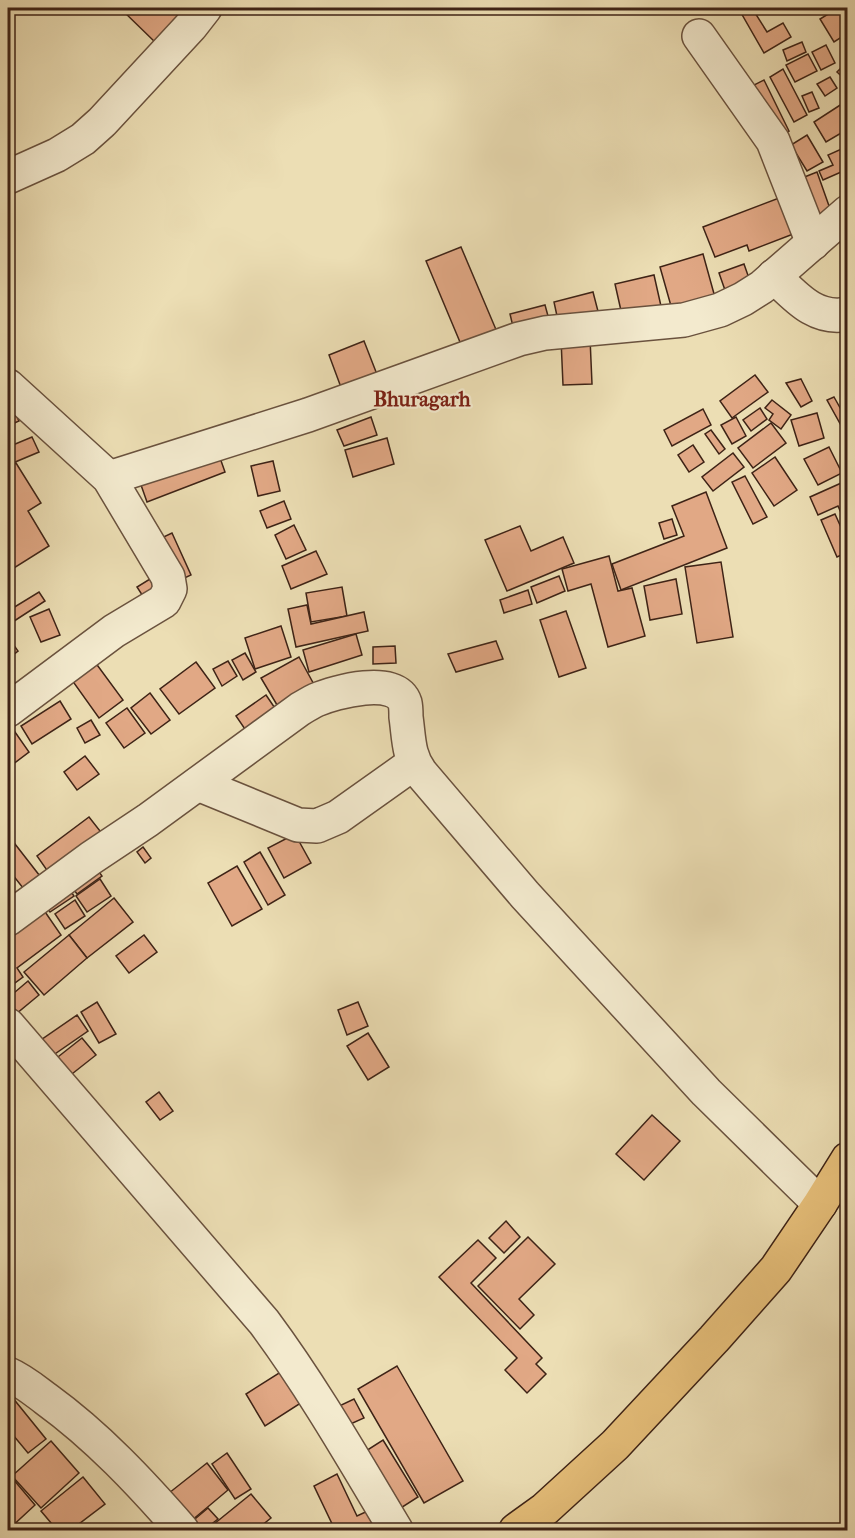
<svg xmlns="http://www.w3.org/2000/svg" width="855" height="1538" font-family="'IM FELL French Canon',serif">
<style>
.building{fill:#e1a885;stroke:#3e2316;stroke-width:1.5}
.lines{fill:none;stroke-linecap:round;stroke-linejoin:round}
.street-casing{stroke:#6a523e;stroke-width:36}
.highway-casing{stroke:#3e2316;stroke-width:36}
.street{stroke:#f3eace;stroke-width:33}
.highway{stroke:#e6bf7a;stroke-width:33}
.labels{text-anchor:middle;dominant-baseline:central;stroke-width:4.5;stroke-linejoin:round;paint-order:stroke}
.quarter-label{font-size:21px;font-weight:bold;fill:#7a1f14;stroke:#f3eace}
</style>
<rect width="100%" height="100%" fill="#ecdeb4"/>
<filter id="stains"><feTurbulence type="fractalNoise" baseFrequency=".00333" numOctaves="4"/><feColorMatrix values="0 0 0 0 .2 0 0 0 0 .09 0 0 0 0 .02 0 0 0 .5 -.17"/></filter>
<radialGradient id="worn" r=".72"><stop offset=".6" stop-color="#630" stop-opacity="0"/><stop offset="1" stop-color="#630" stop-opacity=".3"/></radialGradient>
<g class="building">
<path d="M120 8H192L157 44Z"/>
<path d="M745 8H752L767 32 783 23 791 37 764 53 740 11Z"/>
<path d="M838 8H848V33L834 42 820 19Z"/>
<path d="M802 42 806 52 787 61 783 50Z"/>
<path d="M826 45 835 63 821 70 812 52Z"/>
<path d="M808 54 817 71 795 82 786 65Z"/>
<path d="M848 61V82L837 72Z"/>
<path d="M783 69 807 115 794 122 770 77Z"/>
<path d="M830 77 837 88 825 96 817 84Z"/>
<path d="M764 80 789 131 777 136 752 86Z"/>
<path d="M812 92 819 108 809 112 802 96Z"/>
<path d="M848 100V129L826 142 814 122Z"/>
<path d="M807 135 823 162 807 171 791 145Z"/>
<path d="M846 147 848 150V169L823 180 819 171 833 165 828 155Z"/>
<path d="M817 172 834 220 814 224 797 180Z"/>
<path d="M787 195 801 231 749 251 747 245 715 257 703 227Z"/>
<path d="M461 247 500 339 465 354 426 261Z"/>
<path d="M703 254 716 301 673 313 660 267Z"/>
<path d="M744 264 751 284 726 293 719 273Z"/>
<path d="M654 275 663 315 624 324 615 284Z"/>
<path d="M593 292 600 319 560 330 554 302Z"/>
<path d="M545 305 551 327 515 335 510 314Z"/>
<path d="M590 338 592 384 563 385 561 339Z"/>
<path d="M364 341 378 377 342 390 329 355Z"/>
<path d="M755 375 768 392 732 418 720 401Z"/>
<path d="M801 379 812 401 801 407 786 383Z"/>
<path d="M834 397 848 422V438L827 400Z"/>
<path d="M772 400 791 415 781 429 769 420 773 414 765 408Z"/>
<path d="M10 404 19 421 8 426V405Z"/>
<path d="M760 408 767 419 751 431 743 420Z"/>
<path d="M703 409 711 425 672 446 664 430Z"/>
<path d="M817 413 824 438 799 446 791 420Z"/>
<path d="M371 417 377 435 344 446 337 430Z"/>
<path d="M736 417 746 436 732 444 721 425Z"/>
<path d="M771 423 786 443 753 468 738 448Z"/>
<path d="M711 430 725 449 719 454 705 434Z"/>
<path d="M32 437 39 452 8 465V447Z"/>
<path d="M387 438 394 464 353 477 345 450Z"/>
<path d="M693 445 704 462 689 472 678 455Z"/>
<path d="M829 447 842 473 818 485 804 459Z"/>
<path d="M733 453 744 467 713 491 702 477Z"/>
<path d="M219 455 225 472 147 502 141 485Z"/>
<path d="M775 457 797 490 774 506 752 473Z"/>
<path d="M273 461 280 491 258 496 251 466Z"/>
<path d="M16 463 41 503 28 511 49 546 14 568 8 558V502L10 501 8 496V468Z"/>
<path d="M745 476 767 517 753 524 732 482Z"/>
<path d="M848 480V524H846L838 506 818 515 810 497Z"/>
<path d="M706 492 727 548 621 590 612 564 684 536 672 506Z"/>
<path d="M284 501 291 519 267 528 260 511Z"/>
<path d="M835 514 848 543V552L837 557 821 520Z"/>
<path d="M672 519 677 535 664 539 659 523Z"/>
<path d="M294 525 306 550 286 559 275 535Z"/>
<path d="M520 526 531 551 563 537 574 563 507 591 485 540Z"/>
<path d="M172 533 191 575 176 582 157 540Z"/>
<path d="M316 551 327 574 291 589 282 566Z"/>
<path d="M609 556 618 591 632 588 645 636 608 647 591 584 568 591 562 569Z"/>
<path d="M721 562 733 637 697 643 685 567Z"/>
<path d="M158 574 167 589 146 601 137 587Z"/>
<path d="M559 576 565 591 537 603 531 587Z"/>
<path d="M676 579 682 614 650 620 644 586Z"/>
<path d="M342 587 347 616 311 622 306 593Z"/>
<path d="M528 590 532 604 504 613 500 600Z"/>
<path d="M39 592 45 601 8 625V611Z"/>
<path d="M307 605 311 624 364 612 368 631 296 647 288 609Z"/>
<path d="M49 609 60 635 41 642 30 617Z"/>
<path d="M566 611 586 668 559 677 540 620Z"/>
<path d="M281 626 291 657 255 669 245 638Z"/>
<path d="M356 634 362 655 309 672 303 650Z"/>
<path d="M8 637 18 651 8 659Z"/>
<path d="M496 641 503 659 456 672 448 654Z"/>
<path d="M395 646 396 663 373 664V647Z"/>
<path d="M245 653 256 672 243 680 232 660Z"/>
<path d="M299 657 317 690 280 710 261 678Z"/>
<path d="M92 658 123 700 99 718 69 676Z"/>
<path d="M228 661 237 676 222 686 213 669Z"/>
<path d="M196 662 215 688 179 714 160 689Z"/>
<path d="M150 693 170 720 151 734 131 708Z"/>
<path d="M266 695 279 714 249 735 236 716Z"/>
<path d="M60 701 71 719 32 744 21 726Z"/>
<path d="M127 708 145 733 124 748 106 723Z"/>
<path d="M91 720 100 735 85 743 77 728Z"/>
<path d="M8 722 29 752 8 768Z"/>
<path d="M85 756 99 774 77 790 64 772Z"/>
<path d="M89 817 104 836 51 876 37 856Z"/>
<path d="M295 834 311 863 284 878 268 848Z"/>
<path d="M8 835 43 880 27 893 8 869Z"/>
<path d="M143 847 151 858 145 863 137 852Z"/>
<path d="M260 852 285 895 268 905 244 862Z"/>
<path d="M92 862 102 876 77 894 67 880Z"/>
<path d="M237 866 262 909 232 926 208 883Z"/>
<path d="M100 879 111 896 87 912 76 896Z"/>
<path d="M65 883 74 896 50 912 41 899Z"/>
<path d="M114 898 133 922 87 958 69 935Z"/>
<path d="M75 900 85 916 65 929 55 914Z"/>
<path d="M41 906 61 935 17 968 23 977 8 988V931Z"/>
<path d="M69 935 87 958 44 995 24 972Z"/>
<path d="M144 935 157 952 129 973 116 956Z"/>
<path d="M28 981 39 995 10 1019 8 1016V998Z"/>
<path d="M97 1002 116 1034 99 1043 81 1012Z"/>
<path d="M358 1002 368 1026 347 1035 338 1010Z"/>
<path d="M77 1015 88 1031 49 1058 38 1042Z"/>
<path d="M368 1033 389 1067 368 1080 347 1046Z"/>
<path d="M82 1038 96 1055 63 1081 49 1064Z"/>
<path d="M159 1092 173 1111 160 1120 146 1102Z"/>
<path d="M652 1115 680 1141 644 1180 616 1154Z"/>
<path d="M506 1221 520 1237 504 1253 489 1238Z"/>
<path d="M528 1237 555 1264 519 1299 534 1315 520 1329 478 1286Z"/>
<path d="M478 1240 496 1258 471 1283 542 1358 536 1364 546 1374 527 1393 505 1370 517 1358 439 1277Z"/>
<path d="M397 1366 463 1481 424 1503 358 1389Z"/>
<path d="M287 1368 307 1399 265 1426 246 1394Z"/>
<path d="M8 1392 46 1439 28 1453 8 1429Z"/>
<path d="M354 1399 364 1418 346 1426 337 1407Z"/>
<path d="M383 1440 418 1497 393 1513 358 1456Z"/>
<path d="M51 1441 79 1473 41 1508 12 1476Z"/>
<path d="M227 1453 251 1489 235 1499 212 1464Z"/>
<path d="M207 1463 228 1490 191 1521 169 1493Z"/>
<path d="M8 1473 35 1505 8 1530Z"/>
<path d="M337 1474 357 1516 372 1509 382 1530H335L314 1486Z"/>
<path d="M83 1477 105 1504 71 1530H57L41 1511Z"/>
<path d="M251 1494 271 1518 256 1530H220L214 1524Z"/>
<path d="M208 1508 218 1519 204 1530H194L189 1524Z"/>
</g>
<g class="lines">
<g class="street-casing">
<g id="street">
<path d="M699 36 773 141 813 243"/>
<path d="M8 177 57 155 83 139 102 122 191 26 205 8"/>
<path d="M774 276C795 296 815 321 848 314"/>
<path d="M8 386 109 478 168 577 170 589 164 601 114 631 8 710"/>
<path d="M109 478 308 415 519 339 545 333 684 320 720 310 743 299 762 287 848 212"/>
<path d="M198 784 298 825 317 826 338 817 414 763"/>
<path d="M8 919 91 858 148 820 300 709C305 706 310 703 316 700 335 692 396 675 405 703 406 707 406 712 406 717 409 738 408 756 421 773L525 895 706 1092 820 1204"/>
<path d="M8 1025 264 1322C313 1388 354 1460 396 1530"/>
<path d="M8 1374C22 1380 34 1390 46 1399 97 1436 141 1483 182 1530"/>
</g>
</g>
<g class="highway-casing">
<path id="highway" d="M516 1530 545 1509 615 1445 714 1339 776 1269 820 1204 848 1159"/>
</g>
<use href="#street" class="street"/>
<use href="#highway" class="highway"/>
</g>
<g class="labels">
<g class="quarter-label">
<text x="422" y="399">Bhuragarh</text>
</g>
</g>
<rect width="855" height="1538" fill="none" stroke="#ecdeb4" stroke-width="30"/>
<rect x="9" y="9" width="837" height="1520" fill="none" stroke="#3e2316" stroke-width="3"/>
<rect x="15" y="15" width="825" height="1508" fill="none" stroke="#3e2316" stroke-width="1.5"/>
<rect width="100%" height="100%" filter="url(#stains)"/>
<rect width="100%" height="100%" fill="url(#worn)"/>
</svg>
